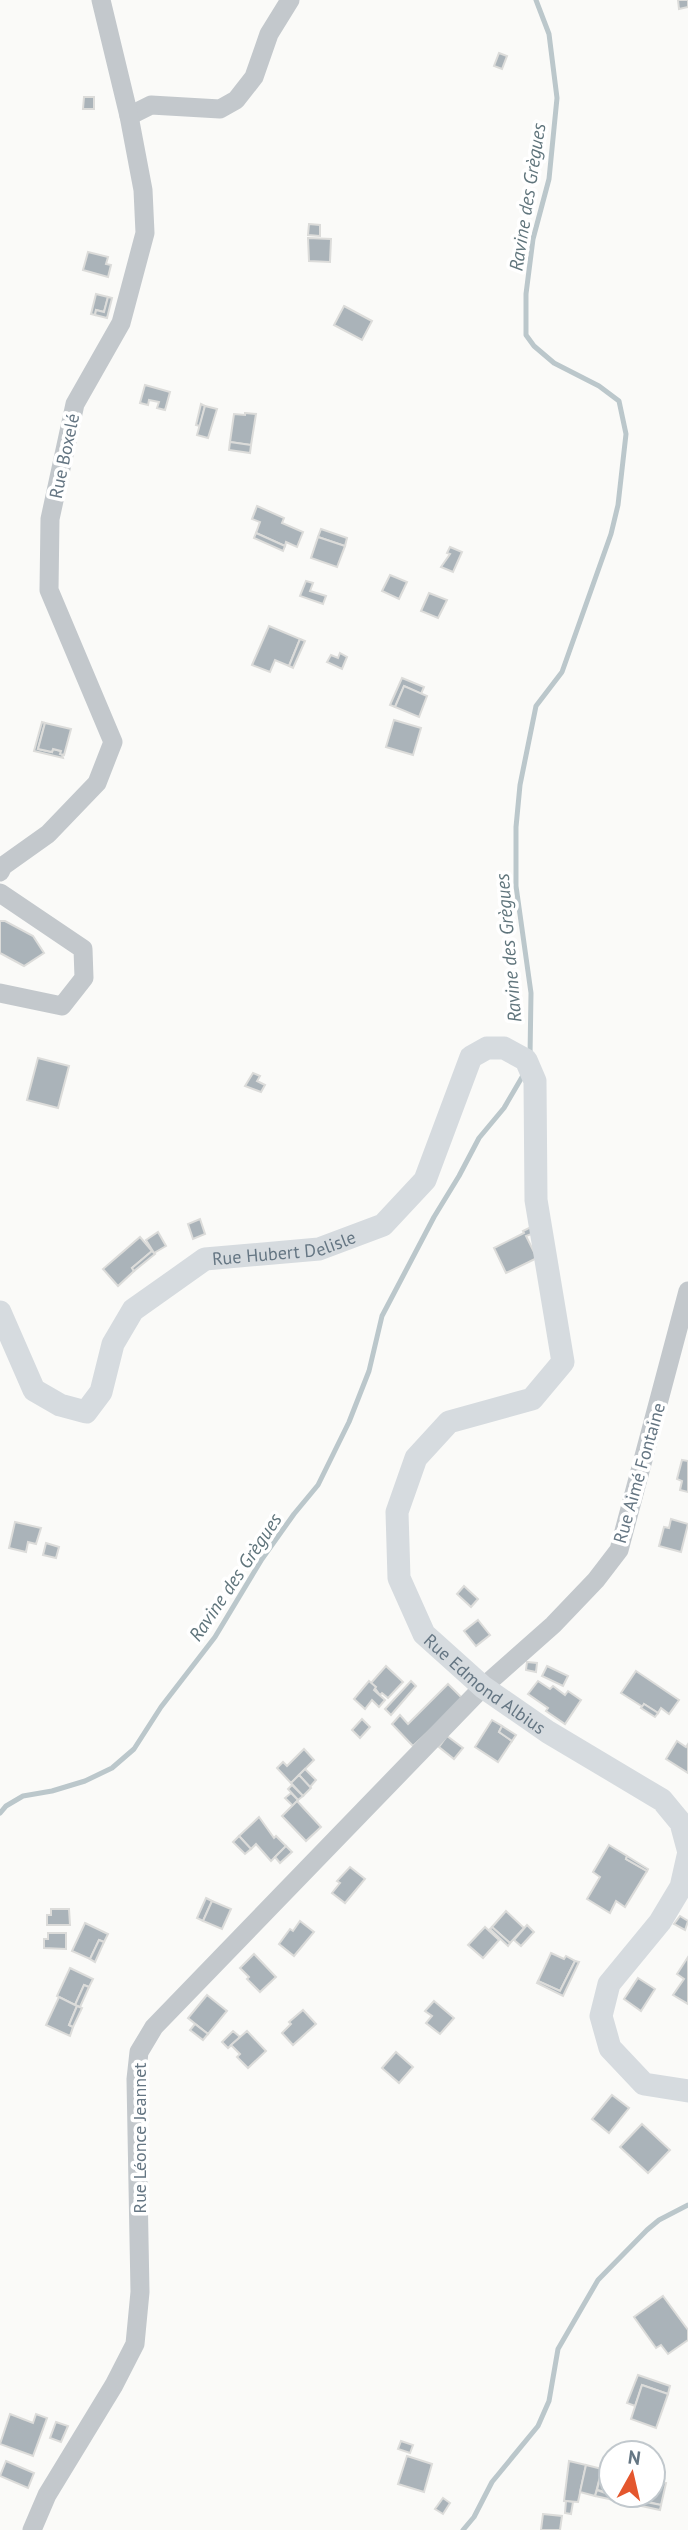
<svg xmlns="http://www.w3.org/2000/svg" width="688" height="2530" font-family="'PT Sans',sans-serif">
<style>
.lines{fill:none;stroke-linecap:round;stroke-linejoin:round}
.stream{stroke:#bbc7cb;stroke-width:5}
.building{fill:#aab3b9;stroke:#dcdcda;stroke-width:2}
.minor{stroke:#c3c8cc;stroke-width:19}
.major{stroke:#d6dbdf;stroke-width:23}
.labels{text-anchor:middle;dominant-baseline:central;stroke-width:7;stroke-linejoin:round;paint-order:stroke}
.street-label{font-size:18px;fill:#657683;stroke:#fff}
.water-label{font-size:19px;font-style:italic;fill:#60757c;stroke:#fff}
</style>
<rect width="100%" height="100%" fill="#fafaf8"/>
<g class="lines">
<g class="stream">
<path d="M530 1056 531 993 516 886V827L520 785 536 706 562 672 611 534 618 505 626 434 619 401 599 386 554 363 534 346 526 335V294L533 239 549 179 557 98 549 34 536 0"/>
<path d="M0 1813 6 1806 23 1796 52 1791 85 1781 112 1768 134 1749 161 1707 215 1637 262 1559 294 1514 318 1485 349 1422 369 1371 382 1316 434 1217 459 1176 479 1138 504 1108 525 1072"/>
<path d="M463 2530 474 2517 492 2482 538 2426 549 2401 558 2349 598 2280 647 2230 659 2220 688 2205"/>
</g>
</g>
<g class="building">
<path d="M678 0H688V7L679 9Z"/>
<path d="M499 53 507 56 502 69 494 66Z"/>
<path d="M84 97H94V109H83Z"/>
<path d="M309 224 320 225V236L308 235Z"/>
<path d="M308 238 331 239 330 262 309 261Z"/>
<path d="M88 252 108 257 106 264 111 265 108 277 83 270Z"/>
<path d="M96 294 108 297 104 312 96 310 95 315 91 314Z"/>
<path d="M108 297 112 298 107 318 95 315 96 310 104 312Z"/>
<path d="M344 306 372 321 362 340 334 325Z"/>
<path d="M145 385 170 392 165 410 157 408 159 402 149 400 148 405 140 403Z"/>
<path d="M201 404 205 406 200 426 196 425Z"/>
<path d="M205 406 217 409 208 438 197 435Z"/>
<path d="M245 413 256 414 251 445 230 442 234 414 245 415Z"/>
<path d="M230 442 251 445 250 453 229 450Z"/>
<path d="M257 506 284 518 282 523 303 532 297 547 286 542 285 546 256 533 260 522 252 519Z"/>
<path d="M321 529 347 538 345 546 318 537Z"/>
<path d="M256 533 285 546 283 551 254 538Z"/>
<path d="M318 537 345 546 337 567 311 558Z"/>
<path d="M450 547 462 552 453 572 441 567 450 554 447 553Z"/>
<path d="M390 575 407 582 399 599 382 591Z"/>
<path d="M306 581 313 583 310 591 326 596 323 604 300 596Z"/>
<path d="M429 593 447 600 438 618 421 611Z"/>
<path d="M269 626 300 639 289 666 275 660 270 672 252 665Z"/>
<path d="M300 639 305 641 293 668 289 666Z"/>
<path d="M340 653 347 657 342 669 327 662 331 655 338 658Z"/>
<path d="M402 678 424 687 421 694 404 686 395 707 390 705Z"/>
<path d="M404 686 427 696 419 717 395 707Z"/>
<path d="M394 720 421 728 413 755 386 747Z"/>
<path d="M42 722 45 723 38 749 52 752 53 749 61 751 63 758 34 751Z"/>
<path d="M45 723 71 729 64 755 60 754 61 751 53 749 52 752 38 749Z"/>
<path d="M0 921H5L33 936 44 953 24 966 0 953Z"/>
<path d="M38 1058 69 1066 58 1108 27 1100Z"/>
<path d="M253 1073 260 1076 257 1081 265 1085 261 1092 245 1086Z"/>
<path d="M200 1219 205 1234 193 1239 188 1224Z"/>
<path d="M531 1227 534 1233 526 1236 537 1258 506 1273 494 1248 524 1233 523 1231Z"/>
<path d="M158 1232 166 1246 154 1253 146 1240Z"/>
<path d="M140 1237 152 1251 132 1268 134 1271 118 1286 103 1269Z"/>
<path d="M152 1251 155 1254 134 1271 132 1268Z"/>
<path d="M682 1460 688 1461V1492L680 1490 682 1481 677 1479Z"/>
<path d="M671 1519 688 1524 681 1552 659 1546 664 1527 669 1528Z"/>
<path d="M15 1522 41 1528 36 1544 28 1542 26 1552 9 1548Z"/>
<path d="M46 1543 59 1547 56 1558 43 1555Z"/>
<path d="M464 1586 478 1599 471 1607 457 1594Z"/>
<path d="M478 1620 490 1635 476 1646 464 1631Z"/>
<path d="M527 1662 537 1663 536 1672 526 1670Z"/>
<path d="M386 1666 403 1682 388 1698 382 1693 380 1695 371 1683Z"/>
<path d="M547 1666 568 1676 563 1686 542 1676Z"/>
<path d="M636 1671 679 1700 669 1714 661 1708 658 1713 644 1704 643 1707 621 1693Z"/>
<path d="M369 1681 376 1687 374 1690 385 1700 379 1707 372 1700 365 1709 354 1699Z"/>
<path d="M411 1681 416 1686 391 1715 385 1709Z"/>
<path d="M538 1681 550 1689 553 1686 565 1695 568 1691 581 1700 565 1724 546 1711 548 1708 528 1694Z"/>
<path d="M448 1684 463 1699 413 1746 392 1724 400 1715 408 1724Z"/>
<path d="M644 1704 658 1713 655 1717 641 1708Z"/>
<path d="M362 1719 370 1727 360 1738 352 1730Z"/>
<path d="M492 1720 502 1726 499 1732 512 1741 498 1762 475 1747Z"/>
<path d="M502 1726 516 1735 512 1741 499 1732Z"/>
<path d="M447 1736 463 1748 454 1759 439 1747Z"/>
<path d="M677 1741 686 1747 688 1744V1773L666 1759Z"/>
<path d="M304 1749 314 1760 291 1783 277 1768 283 1762 287 1766Z"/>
<path d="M305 1769 316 1780 310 1787 299 1775Z"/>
<path d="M299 1775 311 1788 303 1796 291 1783Z"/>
<path d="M292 1785 303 1796 298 1800 288 1789Z"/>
<path d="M291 1793 298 1800 293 1806 285 1798Z"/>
<path d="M297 1801 321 1827 306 1841 282 1816Z"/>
<path d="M259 1817 274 1838 276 1836 286 1846 271 1861 256 1844 251 1849 239 1836Z"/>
<path d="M239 1836 251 1849 245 1854 233 1842Z"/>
<path d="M609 1845 627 1856 626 1859 647 1871 625 1907 616 1901 610 1913 587 1899 600 1877 593 1872Z"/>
<path d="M286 1846 292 1852 280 1863 275 1857Z"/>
<path d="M627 1856 648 1869 647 1871 626 1859Z"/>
<path d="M350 1867 365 1879 345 1903 332 1893 340 1883 337 1881Z"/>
<path d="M206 1898 212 1901 203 1921 197 1918Z"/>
<path d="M212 1901 231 1909 222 1929 203 1921Z"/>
<path d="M51 1909H69L70 1925H47V1915H51Z"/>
<path d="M506 1911 524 1928 510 1943 492 1927Z"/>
<path d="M680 1916 688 1921 685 1930 674 1924Z"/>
<path d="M300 1921 314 1932 294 1956 279 1944 290 1929 293 1931Z"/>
<path d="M85 1923 108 1934 104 1942 99 1940 90 1959 72 1951Z"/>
<path d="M527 1925 534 1932 521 1946 514 1940Z"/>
<path d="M485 1927 499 1940 483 1958 468 1945Z"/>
<path d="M492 1927 510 1943 508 1946 490 1929Z"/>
<path d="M48 1933H66V1949L44 1948V1939H48Z"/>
<path d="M99 1940 104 1942 95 1962 90 1959Z"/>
<path d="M551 1953 564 1959 566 1956 575 1961 560 1991 538 1981Z"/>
<path d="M254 1954 276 1977 260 1992 247 1979 249 1977 240 1968Z"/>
<path d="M688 1957V2004L673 1995 684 1979 677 1974Z"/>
<path d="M575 1961 579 1962 563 1996 537 1983 538 1981 560 1991Z"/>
<path d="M70 1968 93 1979 89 1987 84 1985 75 2005 57 1996Z"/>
<path d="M638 1978 655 1989 641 2011 624 1999Z"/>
<path d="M84 1985 89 1987 80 2007 75 2005Z"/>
<path d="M207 1995 227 2011 208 2034 188 2018Z"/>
<path d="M59 1997 77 2006 69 2025 73 2027 70 2036 46 2025Z"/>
<path d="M434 2001 454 2018 440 2034 426 2023 432 2016 425 2011Z"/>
<path d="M77 2006 82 2008 73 2027 69 2025Z"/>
<path d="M303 2010 316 2024 293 2045 282 2033 291 2024 289 2022Z"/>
<path d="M195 2024 208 2034 203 2040 190 2030Z"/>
<path d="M233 2031 240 2037 228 2048 222 2042Z"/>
<path d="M247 2031 266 2051 248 2068 237 2057 240 2054 231 2045Z"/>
<path d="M396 2052 413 2067 399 2083 382 2068Z"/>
<path d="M612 2095 629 2108 609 2133 592 2119Z"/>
<path d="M642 2124 670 2150 648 2173 620 2147Z"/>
<path d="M663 2296 688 2330V2340L668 2354 661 2345 656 2348 634 2317Z"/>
<path d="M638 2375 670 2386 668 2394 642 2385 635 2406 627 2403Z"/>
<path d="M642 2385 668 2394 656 2428 631 2419Z"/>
<path d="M10 2414 33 2423 36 2414 47 2418 33 2456 0 2444Z"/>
<path d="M56 2422 68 2426 61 2442 50 2438Z"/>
<path d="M401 2441 413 2445 410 2453 398 2449Z"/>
<path d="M407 2456 432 2464 424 2492 398 2484Z"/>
<path d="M6 2461 34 2473 28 2488 0 2476Z"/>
<path d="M569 2461 586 2465 578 2502 564 2501Z"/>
<path d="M586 2465 602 2469 595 2496 580 2492Z"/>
<path d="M602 2469 611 2471V2493L597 2490Z"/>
<path d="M653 2480 666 2483 661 2505 619 2495H653Z"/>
<path d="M597 2490 611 2495 661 2505 660 2510 595 2496Z"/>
<path d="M443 2498 450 2503 443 2514 435 2509Z"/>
<path d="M566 2501 573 2502 571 2514 565 2513Z"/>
<path d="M543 2514 562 2516 560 2530H541Z"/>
</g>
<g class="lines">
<g class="minor">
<path d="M129 116 151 105 220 109 236 100 254 77 269 34 290 0"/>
<path d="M0 872 3 866 48 834 97 783 113 742 49 590 50 519 75 404 121 323 145 233 143 190 129 116 101 0"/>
<path d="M0 893 83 949 84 978 62 1006 0 993"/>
<path d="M32 2530 47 2495 114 2385 135 2344 140 2292 136 2079 139 2052 154 2027 483 1687 553 1625 596 1580 619 1550 688 1291"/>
</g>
<g class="major">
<path id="s1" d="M0 1312 34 1390 60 1405 86 1412 101 1392 113 1344 133 1310 205 1259 319 1249 383 1225 425 1180 471 1057 487 1048H504L526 1060 535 1081 536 1200 563 1362 532 1399 449 1422 416 1458 397 1512 399 1578 424 1634 483 1687 548 1732 662 1800 681 1823 688 1849"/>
<path d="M688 1856 681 1887 660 1922 609 1984 601 2016 610 2048 644 2084 688 2091"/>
</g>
</g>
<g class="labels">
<g class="street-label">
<text transform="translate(64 456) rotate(-78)">Rue Boxelé</text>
<text stroke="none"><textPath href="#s1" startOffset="424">Rue Hubert Delisle</textPath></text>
<text transform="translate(639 1473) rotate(-74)">Rue Aimé Fontaine</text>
<text stroke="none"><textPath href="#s1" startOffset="1533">Rue Edmond Albius</textPath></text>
<text transform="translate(139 2138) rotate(-90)">Rue Léonce Jeannet</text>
</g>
<g class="water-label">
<text transform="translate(527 197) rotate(-81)">Ravine des Grègues</text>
<text transform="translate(508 948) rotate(-95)">Ravine des Grègues</text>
<text transform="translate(235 1577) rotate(-56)">Ravine des Grègues</text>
</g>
</g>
<g transform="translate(632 2474) rotate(8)"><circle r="33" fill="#ffffff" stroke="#c1c8cd" stroke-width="2"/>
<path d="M0-5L12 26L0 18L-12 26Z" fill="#e4572e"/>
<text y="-10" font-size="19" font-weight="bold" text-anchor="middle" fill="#657683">N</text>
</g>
</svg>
